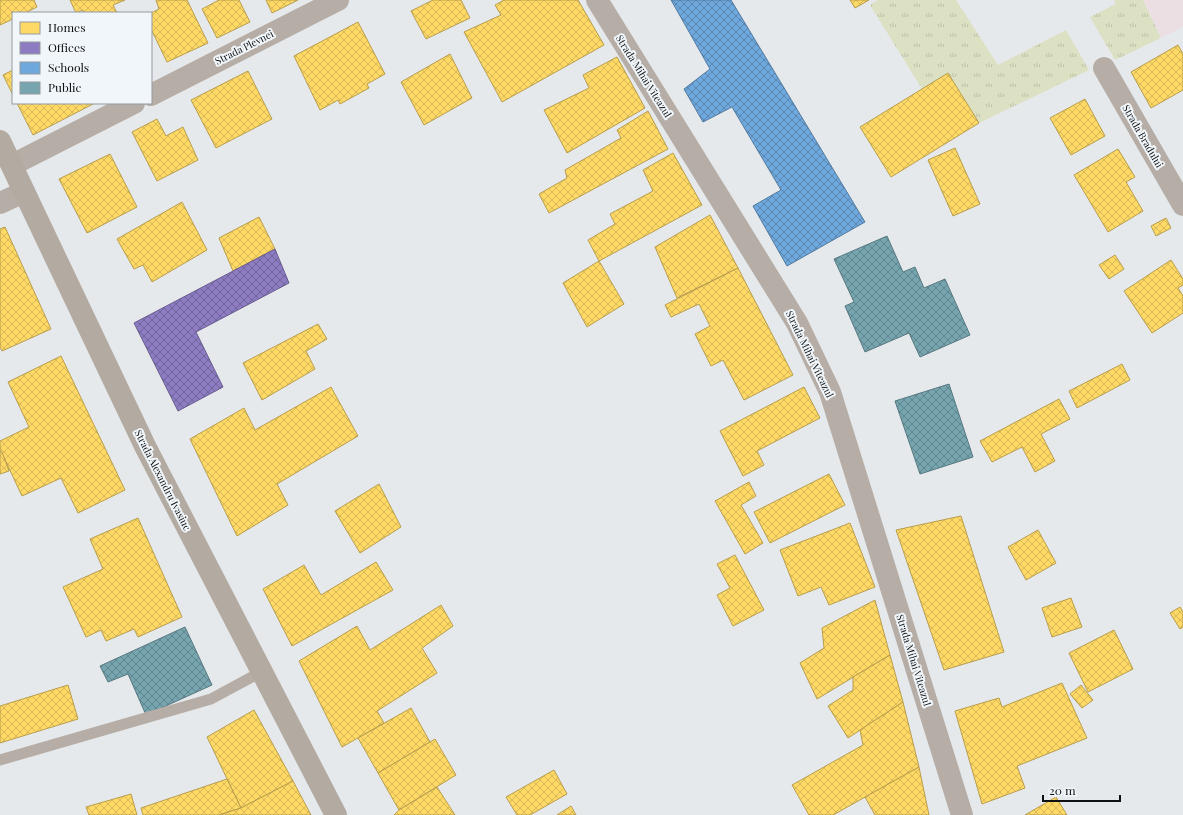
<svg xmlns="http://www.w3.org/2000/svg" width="1183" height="815" font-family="'Playfair Display',serif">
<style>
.industrial{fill:#ecdfe4}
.grass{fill:url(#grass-tufts)}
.homes{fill:url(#homes-cross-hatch);stroke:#b79d4c}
.offices{fill:url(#offices-cross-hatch);stroke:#685c8e}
.schools{fill:url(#schools-cross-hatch);stroke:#527a9f}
.public{fill:url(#public-cross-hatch);stroke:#577880}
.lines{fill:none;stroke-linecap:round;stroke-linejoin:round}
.service{stroke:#b6aea6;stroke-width:11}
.minor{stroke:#b6aea6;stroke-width:22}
.secondary{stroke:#b3aaa1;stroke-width:22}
.labels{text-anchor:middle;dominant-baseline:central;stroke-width:4;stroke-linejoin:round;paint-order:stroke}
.street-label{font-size:10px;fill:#0e1011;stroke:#f1f6fb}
</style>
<defs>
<pattern id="grass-tufts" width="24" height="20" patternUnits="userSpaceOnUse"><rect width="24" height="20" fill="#dce1c4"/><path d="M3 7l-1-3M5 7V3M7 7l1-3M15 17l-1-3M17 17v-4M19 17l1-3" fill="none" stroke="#bcc0a7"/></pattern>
<pattern id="homes-cross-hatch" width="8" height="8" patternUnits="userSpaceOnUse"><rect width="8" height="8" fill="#ffd966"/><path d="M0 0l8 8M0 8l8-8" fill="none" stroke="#d9b957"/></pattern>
<pattern id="offices-cross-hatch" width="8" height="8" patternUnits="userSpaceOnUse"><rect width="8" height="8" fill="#8e7cc3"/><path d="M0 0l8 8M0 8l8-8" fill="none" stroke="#72649d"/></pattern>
<pattern id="schools-cross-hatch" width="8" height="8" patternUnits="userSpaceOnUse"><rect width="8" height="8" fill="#6fa8dc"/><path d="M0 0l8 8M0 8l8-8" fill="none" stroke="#5a87b1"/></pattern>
<pattern id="public-cross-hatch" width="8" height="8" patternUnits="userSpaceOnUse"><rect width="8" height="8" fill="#76a5af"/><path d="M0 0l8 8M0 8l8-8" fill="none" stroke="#5f858d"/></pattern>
</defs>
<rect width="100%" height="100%" fill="#e6e9ec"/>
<path class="industrial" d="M1143 0H1183V27L1161 38Z"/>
<g class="grass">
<path d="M878 0H956L998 65 1066 30 1089 70 979 123 948 73 922 89 870 5Z"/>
<path d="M1114 0H1143L1161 38 1115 60 1090 17 1116 4Z"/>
</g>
<g class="homes">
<path d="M0 0H34L37 7 25 13H13V19L0 25Z"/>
<path d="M70 0H125L113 5 117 13H84L83 10 76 13Z"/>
<path d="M156 0H187L208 43 167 62 151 29V13L159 9Z"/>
<path d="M219 0H239L250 22 217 38 202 9Z"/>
<path d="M266 0H298L272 13Z"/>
<path d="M433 0H461L470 18 426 39 411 11Z"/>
<path d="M504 0H578L604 45 502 102 464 32 501 15 495 5Z"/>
<path d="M850 0H869L855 8Z"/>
<path d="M358 22 385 74 367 84 369 88 340 104 338 100 320 110 294 56Z"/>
<path d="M1178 45 1183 54V90L1151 108 1131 72Z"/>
<path d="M450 54 472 98 424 125 401 82Z"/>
<path d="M617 57 645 108 567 153 544 110 589 88 583 75Z"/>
<path d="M13 70V95L3 75Z"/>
<path d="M248 71 272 119 216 148 191 100Z"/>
<path d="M948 73 979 123 891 177 860 127Z"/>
<path d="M1085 99 1105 136 1071 155 1050 118Z"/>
<path d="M17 103H95L33 135Z"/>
<path d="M648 111 668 149 549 213 539 194 567 178 565 170 621 138 617 130Z"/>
<path d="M157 119 166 136 183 127 198 160 157 181 132 132Z"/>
<path d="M955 148 980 204 953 216 928 160Z"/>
<path d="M1118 149 1135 177 1126 182 1143 211 1108 232 1074 175Z"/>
<path d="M673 153 702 205 599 261 588 240 615 224 610 214 653 191 643 170Z"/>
<path d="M110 154 137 207 87 233 59 179Z"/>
<path d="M182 202 207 250 152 282 143 265 134 269 117 239Z"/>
<path d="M710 215 738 268 677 298 655 247Z"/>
<path d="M259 217 275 249 233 271 219 238Z"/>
<path d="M1166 218 1171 228 1156 236 1151 226Z"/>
<path d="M5 227 51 329 2 351 0 347V229Z"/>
<path d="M1115 255 1124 269 1109 279 1099 265Z"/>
<path d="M1171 260 1183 279V285L1178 288 1183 296V313L1152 333 1124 291Z"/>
<path d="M599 261 624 304 587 327 563 283Z"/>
<path d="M738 268 793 375 744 400 723 360 711 366 695 334 710 326 699 304 671 317 665 305Z"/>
<path d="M318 324 327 339 306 351 315 369 262 400 243 363Z"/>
<path d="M61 356 125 490 78 513 61 478 22 496 0 449V441L29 427 8 382Z"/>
<path d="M1122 364 1130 380 1077 408 1069 391Z"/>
<path d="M331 387 358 436 277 484 288 505 237 536 190 439 244 408 255 430Z"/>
<path d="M804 387 820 418 757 451 764 465 743 476 720 431Z"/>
<path d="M1059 399 1070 419 1041 434 1055 461 1035 472 1022 447 992 462 980 441Z"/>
<path d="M0 452H2L9 471 0 474Z"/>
<path d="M829 474 845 505 770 543 754 512Z"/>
<path d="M749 482 756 496 741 505 763 543 745 554 715 501Z"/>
<path d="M379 484 401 527 360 553 335 511Z"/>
<path d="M961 516 1004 652 944 670 896 530Z"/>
<path d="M138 518 182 617 138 637 134 629 106 641 101 630 86 637 63 587 103 569 90 539Z"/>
<path d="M850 523 875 587 829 605 821 587 798 596 780 550Z"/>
<path d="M1038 530 1056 563 1026 580 1008 547Z"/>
<path d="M735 555 764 610 733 626 717 595 730 588 717 564Z"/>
<path d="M376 562 393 590 292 646 263 589 304 565 321 595Z"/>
<path d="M1071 598 1082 627 1052 637 1042 608Z"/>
<path d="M875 600 890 655 817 699 800 663 824 648 822 628Z"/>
<path d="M441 605 453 626 422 648 437 673 377 711 384 723 342 747 299 661 357 626 370 650Z"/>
<path d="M1180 607 1183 612V627L1180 629 1170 613Z"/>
<path d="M1114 630 1133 669 1088 692 1069 653Z"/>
<path d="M890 655 903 702 848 738 828 706 853 690V677Z"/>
<path d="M1062 683 1087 738 1017 766 1025 788 982 804 955 711 999 698 1002 707Z"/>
<path d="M68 685 78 719 0 743V706Z"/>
<path d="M1081 685 1093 700 1082 708 1070 694Z"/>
<path d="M903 702 919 767 833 815H809L792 785 863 745 860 730Z"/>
<path d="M411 708 430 742 378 773 358 738Z"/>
<path d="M254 710 293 781 241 808 207 737Z"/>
<path d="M435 739 456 775 399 810 378 773Z"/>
<path d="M919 767 929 815H875L865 797Z"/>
<path d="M554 770 567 794 530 815H517L506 797Z"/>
<path d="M227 779 241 808 219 815H143L141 808Z"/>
<path d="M293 781 311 815H219L241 808Z"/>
<path d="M437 787 455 815H394L399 810Z"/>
<path d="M131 794 137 815H89L86 807Z"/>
<path d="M1056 797 1067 815H1025Z"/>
<path d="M571 806 576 815H557Z"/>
</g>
<path class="offices" d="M275 249 289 283 196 332 223 387 178 411 134 323Z"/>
<path class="schools" d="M671 0H731L865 222 787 266 753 206 781 190 732 107 703 122 684 89 710 69Z"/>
<g class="public">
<path d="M887 236 903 272 915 267 924 288 945 279 970 335 920 357 909 333 865 352 845 306 854 302 834 259Z"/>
<path d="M949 384 973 457 920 474 895 401Z"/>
<path d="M185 627 212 685 146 715 128 674 108 682 100 666Z"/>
</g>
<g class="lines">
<path class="service" d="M0 760 211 699 261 672"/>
<g class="minor">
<path d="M597 0 797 323 830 392 962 815"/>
<path d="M1104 68 1183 205"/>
<path d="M151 95 338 0"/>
<path d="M12 165 134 103"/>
<path d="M0 203 24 192"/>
</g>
<path class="secondary" d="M0 141 145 446 336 815"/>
</g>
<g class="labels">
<g class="street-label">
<text transform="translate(244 47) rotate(-27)">Strada Plevnei</text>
<text transform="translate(644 76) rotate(58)">Strada Mihai Viteazul</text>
<text transform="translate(1143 136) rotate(60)">Strada Bradului</text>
<text transform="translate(810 354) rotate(64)">Strada Mihai Viteazul</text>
<text transform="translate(163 480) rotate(63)">Strada Alexandru Ivasiuc</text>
<text transform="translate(914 660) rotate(73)">Strada Mihai Viteazul</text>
</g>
</g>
<rect x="12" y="12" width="140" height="92" fill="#f1f6fb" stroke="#969a9d"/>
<rect x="20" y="22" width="20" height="12" fill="#ffd966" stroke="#969a9d"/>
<text x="48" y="32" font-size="12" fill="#0e1011">Homes</text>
<rect x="20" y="42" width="20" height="12" fill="#8e7cc3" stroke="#969a9d"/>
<text x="48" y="52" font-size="12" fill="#0e1011">Offices</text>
<rect x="20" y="62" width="20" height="12" fill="#6fa8dc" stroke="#969a9d"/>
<text x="48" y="72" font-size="12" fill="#0e1011">Schools</text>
<rect x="20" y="82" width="20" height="12" fill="#76a5af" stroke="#969a9d"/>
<text x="48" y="92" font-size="12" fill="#0e1011">Public</text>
<path d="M1043 795v6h77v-6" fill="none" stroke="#0e1011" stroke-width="2"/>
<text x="1049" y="795" font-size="12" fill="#0e1011" stroke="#f1f6fb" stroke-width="3" paint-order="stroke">20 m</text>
</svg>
